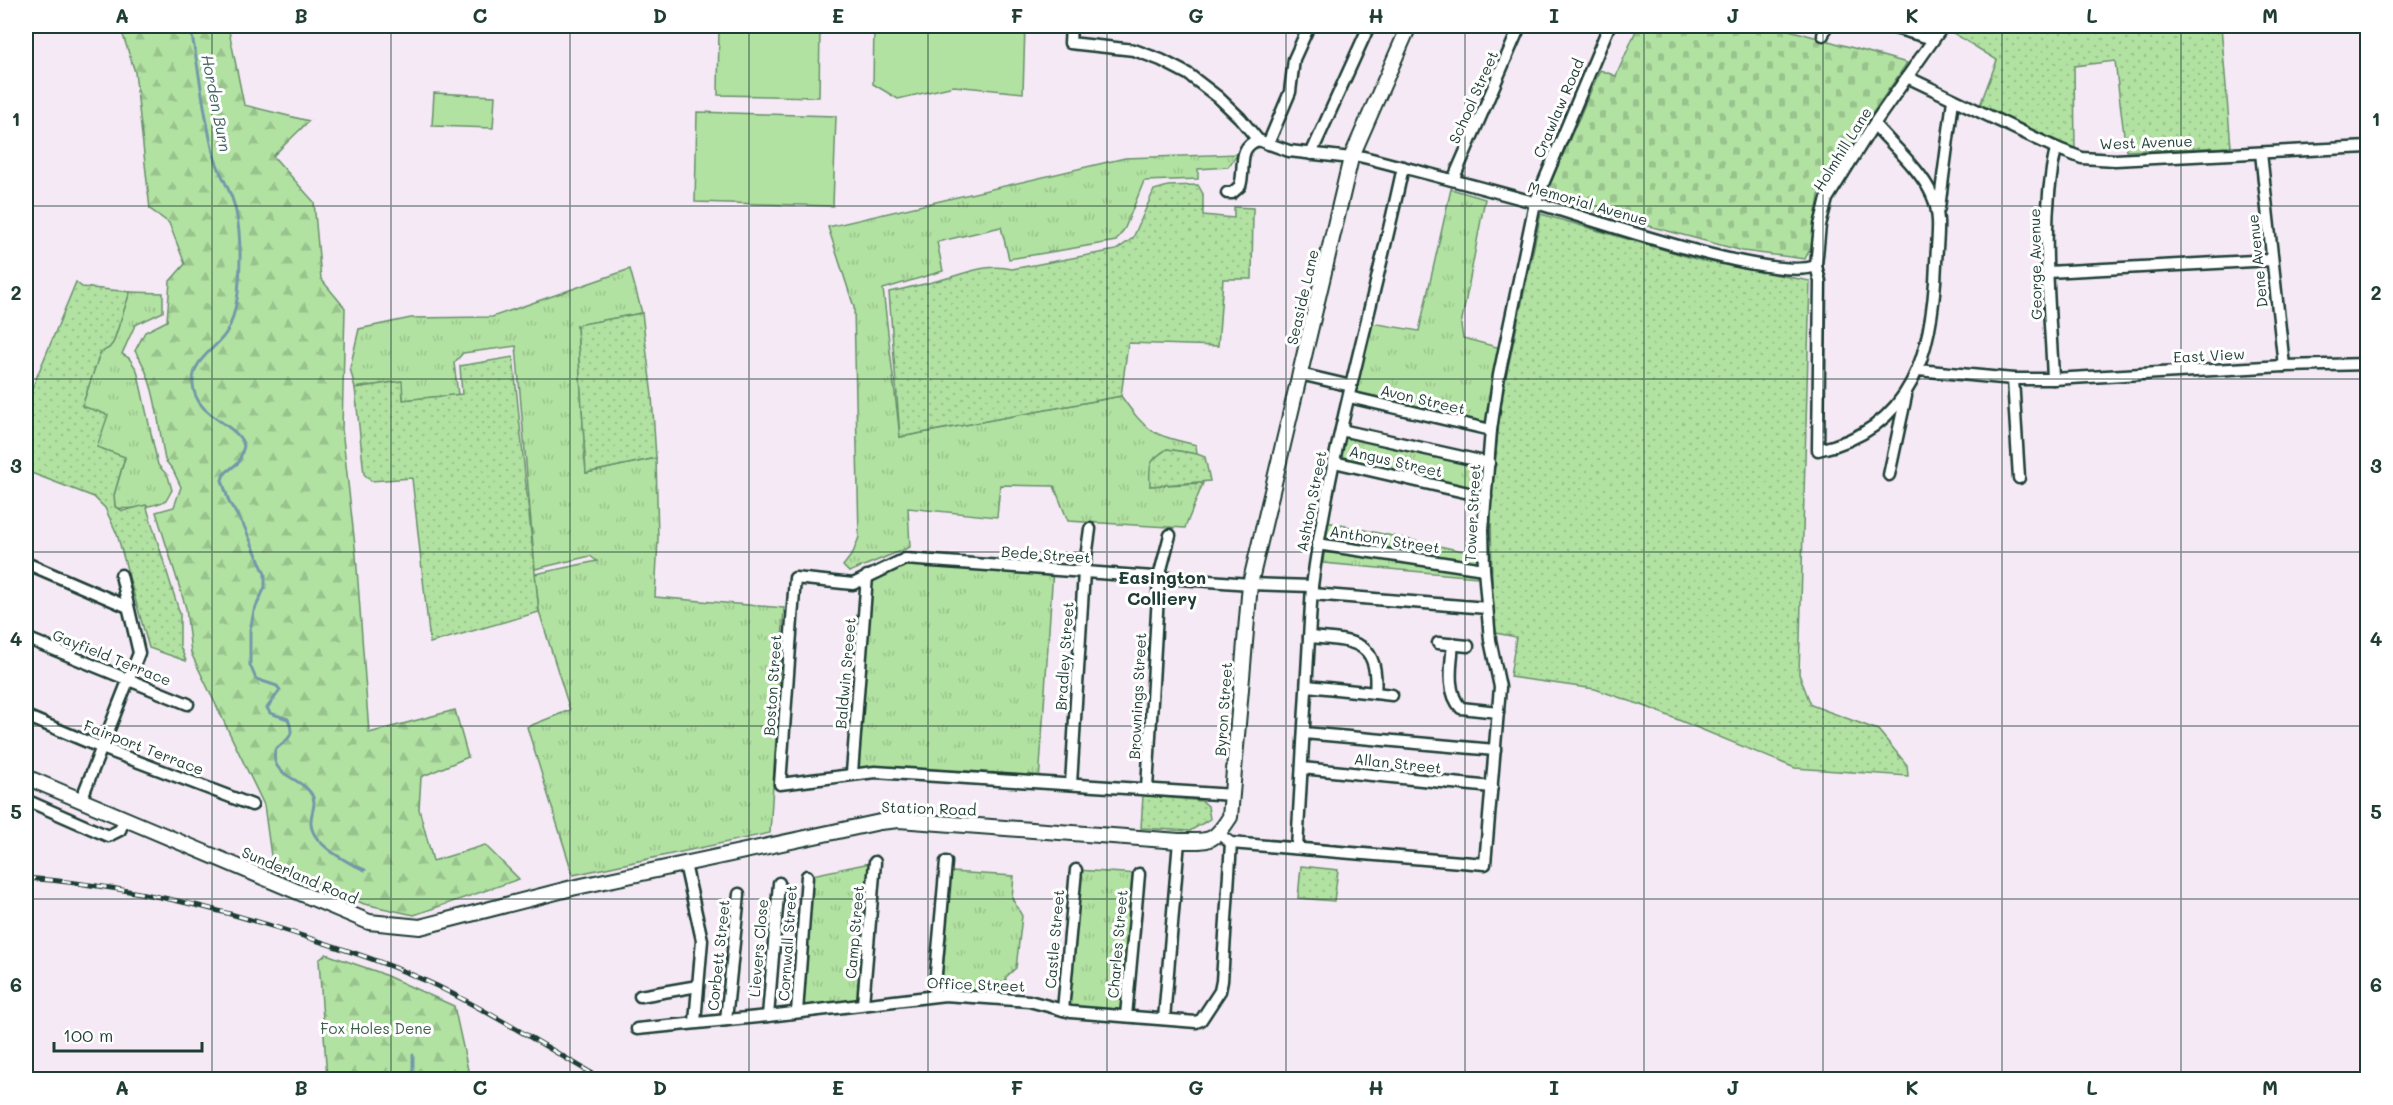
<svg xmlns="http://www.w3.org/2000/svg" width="2393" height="1105" font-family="Mali,sans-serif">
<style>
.grass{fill:url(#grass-tufts);stroke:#68906b;stroke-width:1.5}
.forest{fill:url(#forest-firs);stroke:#68906b;stroke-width:1.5}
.cemetery{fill:url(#cemetery-stones);stroke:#68906b;stroke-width:1.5}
.park{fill:url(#park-dots);stroke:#68906b;stroke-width:1.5}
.pitch{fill:#b2e2a2;stroke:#68906b;stroke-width:1.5}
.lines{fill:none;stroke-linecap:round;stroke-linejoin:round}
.stream{stroke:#7399a8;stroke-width:3}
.minor-casing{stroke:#1f3d34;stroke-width:15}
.major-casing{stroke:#1f3d34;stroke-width:18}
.minor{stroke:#fff;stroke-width:10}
.major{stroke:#fff;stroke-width:14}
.rail-casing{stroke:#1f3d34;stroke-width:5}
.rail{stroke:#fff;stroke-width:3;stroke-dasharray:9;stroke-linecap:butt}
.grid{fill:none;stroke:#1f3d34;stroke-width:1.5;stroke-opacity:0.55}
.labels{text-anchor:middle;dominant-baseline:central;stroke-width:6;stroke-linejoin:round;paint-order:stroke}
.street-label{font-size:15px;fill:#1f3d34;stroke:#fff}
.park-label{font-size:15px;fill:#3c5e4a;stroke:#fff}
.water-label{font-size:16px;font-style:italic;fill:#426364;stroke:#fff}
.quarter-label{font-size:18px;font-weight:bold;fill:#1f3d34;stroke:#fff}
.neatline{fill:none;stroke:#1f3d34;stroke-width:2}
.grid-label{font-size:20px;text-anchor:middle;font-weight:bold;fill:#1f3d34}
</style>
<defs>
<pattern id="grass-tufts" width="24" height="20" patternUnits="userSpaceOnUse" patternTransform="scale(1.5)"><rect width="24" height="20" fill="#b2e2a2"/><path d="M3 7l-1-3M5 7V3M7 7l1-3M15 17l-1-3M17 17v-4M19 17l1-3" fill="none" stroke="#99c38c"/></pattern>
<pattern id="forest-firs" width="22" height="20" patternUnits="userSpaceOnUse" patternTransform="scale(1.5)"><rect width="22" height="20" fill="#b2e2a2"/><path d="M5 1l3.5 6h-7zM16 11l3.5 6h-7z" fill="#99c38c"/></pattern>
<pattern id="cemetery-stones" width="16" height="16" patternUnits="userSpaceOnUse" patternTransform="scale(1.5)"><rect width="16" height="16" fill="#b2e2a2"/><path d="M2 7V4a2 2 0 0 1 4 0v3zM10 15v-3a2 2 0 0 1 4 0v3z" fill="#99c38c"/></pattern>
<pattern id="park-dots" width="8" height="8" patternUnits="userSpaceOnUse" patternTransform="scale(1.5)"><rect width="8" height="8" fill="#b2e2a2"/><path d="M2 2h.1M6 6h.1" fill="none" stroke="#99c38c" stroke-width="1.8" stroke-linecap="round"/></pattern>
</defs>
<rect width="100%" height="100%" fill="#f5e9f5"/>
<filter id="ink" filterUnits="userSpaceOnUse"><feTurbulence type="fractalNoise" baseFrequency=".0167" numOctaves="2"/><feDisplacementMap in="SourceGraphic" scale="12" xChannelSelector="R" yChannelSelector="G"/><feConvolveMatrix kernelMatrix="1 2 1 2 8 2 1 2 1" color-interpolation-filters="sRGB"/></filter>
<g filter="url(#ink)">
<g class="grass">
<path d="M1238 154 1228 167 1198 169V179L1144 181 1125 228 1116 241 1009 259 1001 227 937 242 943 271 883 289 900 437 1121 396C1148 434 1152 434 1196 445L1197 454 1167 449 1150 486 1203 483 1185 528 1068 521 1054 486 1000 485 997 517 908 508 910 547 849 572 843 566 853 553 859 537 854 307 828 227 1125 158Z"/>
<path d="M1451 189 1485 199 1461 325 1463 338 1504 349 1491 430 1349 397 1366 322 1419 331Z"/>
<path d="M630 269 642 313 577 325 586 473 656 458 658 539 655 597 784 608 770 833 573 875 527 727 570 710 539 611 535 574 597 561 590 556 535 569 516 346 463 353 454 363 458 395 403 400 401 381 355 388 350 368 359 329 411 318 492 317Z"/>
<path d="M130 292 163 293V312L135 325 122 354 129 358 137 370 158 465 168 476 172 490C170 493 169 496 167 499 160 506 124 511 115 507L114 495 125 458 97 447 82 406 100 352 109 348 113 343Z"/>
<path d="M1341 430 1489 463 1486 497 1334 462Z"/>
<path d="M1327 522 1477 554V577L1323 563Z"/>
<path d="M905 559 1053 569 1039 782 852 773 867 576Z"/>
<path d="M875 862 863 1004 797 1012 807 876Z"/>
<path d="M1076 870 1139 874 1126 1016 1063 1010Z"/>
<path d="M951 872 1014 876 1012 898 1022 916 1016 968 1006 977 1004 999 941 995Z"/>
</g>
<g class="forest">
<path d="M120 26H233L229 31 244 105 309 121 273 156 314 202 321 279 345 308 342 429 356 555 369 733 455 710 468 757 421 777 419 809 433 861 485 845 519 879 414 915 364 904 272 863 264 805 191 653 186 608 156 512 174 507 181 487 173 470 165 460C158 425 156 381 135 351L145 332 167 321 170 281 185 264 169 223 150 209 135 72Z"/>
<path d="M326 954 378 972 454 1006 470 1079H327L319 960Z"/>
</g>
<path class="cemetery" d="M1638 26H1775L1907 63 1820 190 1811 247 1805 259 1743 251 1544 198 1600 70 1616 76Z"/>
<g class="park">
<path d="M1953 26H2221L2231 147 2126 151 2115 61 2074 66 2075 149 1980 105 1997 60 1950 31Z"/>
<path d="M1198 185 1203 194V215L1234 218V207L1253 208 1252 279H1223L1218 346 1128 343 1121 396 900 437 889 292C907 288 926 284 944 279 966 273 988 263 1012 269L1116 250 1133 238 1154 190 1168 186Z"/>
<path d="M1541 214 1699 260 1810 281 1799 674 1811 705 1878 730 1907 765 1908 776 1795 768 1647 707 1595 689 1510 677 1516 637 1496 633 1492 596 1491 505 1501 400Z"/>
<path d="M76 282 82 287 130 292 113 343 109 348 100 353 82 406 108 415 97 447 125 457 114 495 115 507 123 511 146 505 180 614V646L186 661 149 648 117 534 105 508 94 497 26 471V403Z"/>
<path d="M642 313 652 396 656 458 586 473 577 325Z"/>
<path d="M513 357 539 612 430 643 412 478 371 481 364 474 355 388 402 381 403 400 462 394 460 366Z"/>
<path d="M1167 449 1197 454 1205 457 1210 481 1150 486C1149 465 1148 461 1167 449Z"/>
<path d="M1143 795 1202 801 1208 806 1210 819 1190 831 1141 828Z"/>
<path d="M1301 866 1338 870 1334 901 1298 898Z"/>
</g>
<g class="pitch">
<path d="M719 26H820L819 97 718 95Z"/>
<path d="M874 26H1025L1023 93 954 86 898 99 873 84Z"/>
<path d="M434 93 495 96 493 128 432 126Z"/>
<path d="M697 112 836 116 833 206 695 202Z"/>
</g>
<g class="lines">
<g class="stream">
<path d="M190 26C199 67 203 110 213 152 217 168 226 182 232 198 242 224 241 266 238 293 236 306 233 322 226 333 215 350 191 360 193 385 196 418 238 423 244 446L239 462 224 474 222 480 229 502 245 528 265 574V587L254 611 250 630V665L256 679 277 686 280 690 267 708 270 713 288 719C296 739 287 738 275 750 270 776 298 776 310 792 319 804 310 811 311 823 311 844 348 863 365 870"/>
<path d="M413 1055V1080"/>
</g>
<g class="minor-casing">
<g id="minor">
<path d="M1071 26 1070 43 1134 50 1161 60 1188 74 1218 97 1240 118 1258 140 1289 151 1351 158"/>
<path d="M1888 26 1933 39"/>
<path d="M1823 35 1826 26"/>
<path d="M1907 77 2056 148 2082 158 2115 160 2368 147"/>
<path d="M1874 124C1892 145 1921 170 1932 195 1942 216 1937 240 1936 263 1933 350 1914 429 1818 450L1820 281 1816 266 1820 225 1827 199 1874 124 1943 26"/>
<path d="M1268 144 1290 92 1294 59 1309 26"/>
<path d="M2261 153 2284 366"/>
<path d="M1311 154 1369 26"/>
<path d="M1352 154C1413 170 1473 185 1533 202 1586 217 1772 283 1816 266"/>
<path d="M1453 180 1520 26"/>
<path d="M1227 193H1232L1240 186C1246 167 1236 148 1258 140"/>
<path d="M1939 208 1953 100"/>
<path d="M2048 272 2272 260"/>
<path d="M1918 370 2013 379H2053L2284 366 2368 364"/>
<path d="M1300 374 1351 386"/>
<path d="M2013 379 2019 478"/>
<path d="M2053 379C2050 303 2039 224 2056 148"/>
<path d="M1349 397 1491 430"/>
<path d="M1341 430 1489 463"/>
<path d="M1334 462 1486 497"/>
<path d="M1889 475 1906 396"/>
<path d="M1317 544 1484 569"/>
<path d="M26 563 128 607"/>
<path d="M1312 594 1487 608"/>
<path d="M26 638 188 704"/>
<path d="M1438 643 1468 646"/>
<path d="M1453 644C1451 665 1446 692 1461 708L1498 712"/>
<path d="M1307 686 1375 693C1380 639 1353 641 1309 637"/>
<path d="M1375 693 1392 695"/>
<path d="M26 716 102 748 252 805"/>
<path d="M1304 733 1495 750"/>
<path d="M1302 768 1492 787"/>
<path d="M852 773 867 576"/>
<path d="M1071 784 1084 572 1090 529"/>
<path d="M1147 789 1159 577 1170 535"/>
<path d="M1233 795 875 772 780 784 795 578 853 584 905 559 1250 584 1312 586"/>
<path d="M26 800 108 836 120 830 125 818"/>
<path d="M81 800 139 653 121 575"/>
<path d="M1219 834 1231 843 1485 864 1500 687 1490 640 1484 569 1483 529 1491 430 1499 375 1535 203 1609 26"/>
<path d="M1297 848 1312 586C1331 444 1373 307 1403 167"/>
<path d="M685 864 702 940 695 1022"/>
<path d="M934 995 946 862"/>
<path d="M640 996 698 986"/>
<path d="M863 1004 875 862"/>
<path d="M1063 1010 1076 870"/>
<path d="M797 1012 807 876"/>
<path d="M768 1016 779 883"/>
<path d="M1126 1016 1139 874"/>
<path d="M1164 1019 1179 841"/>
<path d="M726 1020 739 894"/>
<path d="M637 1029 768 1016 945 995 1029 1001 1071 1012 1196 1022 1201 1020 1220 991 1222 981 1231 843"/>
</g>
</g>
<g class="major-casing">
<path id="major" d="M26 777 369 922 420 927 572 888 880 822 899 820 1179 841C1209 841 1213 844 1230 817L1250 584 1351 158 1409 26"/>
</g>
<use href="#minor" class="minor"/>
<use href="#major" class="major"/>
<g class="rail-casing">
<path id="rail" d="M26 878C123 885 217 907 309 938 352 952 396 966 437 986 494 1014 548 1048 603 1080"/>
</g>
<use href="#rail" class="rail"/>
</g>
</g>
<path class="grid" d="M212 26V1080M391 26V1080M570 26V1080M749 26V1080M928 26V1080M1107 26V1080M1286 26V1080M1465 26V1080M1644 26V1080M1823 26V1080M2002 26V1080M2181 26V1080M26 206H2368M26 379H2368M26 552H2368M26 726H2368M26 899H2368"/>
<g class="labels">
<g class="street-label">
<text transform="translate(1473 97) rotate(-66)">School Street</text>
<text transform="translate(1558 108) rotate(-67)">Crawlaw Road</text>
<text transform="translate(2146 142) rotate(-2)">West Avenue</text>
<text transform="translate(1842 149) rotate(-58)">Holmhill Lane</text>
<text transform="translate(1588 203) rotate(16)">Memorial Avenue</text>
<text transform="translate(2257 261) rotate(-96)">Dene Avenue</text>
<text transform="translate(2035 264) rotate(-91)">George Avenue</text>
<text transform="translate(1302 297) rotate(-77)">Seaside Lane</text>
<text transform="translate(2209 355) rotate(-3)">East View</text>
<text transform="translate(1423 399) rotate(13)">Avon Street</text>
<text transform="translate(1396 461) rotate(13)">Angus Street</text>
<text transform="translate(1311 501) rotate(-79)">Ashton Street</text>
<text transform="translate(1472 513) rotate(-87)">Tower Street</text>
<text transform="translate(1385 539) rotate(9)">Anthony Street</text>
<text transform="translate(1046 554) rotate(4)">Bede Street</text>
<text transform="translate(1064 656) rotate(-86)">Bradley Street</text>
<text transform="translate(112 657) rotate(22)">Gayfield Terrace</text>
<text transform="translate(845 673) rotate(-85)">Baldwin Sreeet</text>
<text transform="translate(772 685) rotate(-86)">Boston Street</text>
<text transform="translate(1137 696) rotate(-87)">Brownings Street</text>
<text transform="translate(1223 709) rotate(-86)">Byron Street</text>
<text transform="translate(144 747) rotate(21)">Fairport Terrace</text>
<text transform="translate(1398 763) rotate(6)">Allan Street</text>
<text transform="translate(929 808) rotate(2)">Station Road</text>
<text transform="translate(300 875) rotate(23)">Sunderland Road</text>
<text transform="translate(854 932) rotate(-85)">Camp Street</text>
<text transform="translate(1054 939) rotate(-85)">Castle Street</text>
<text transform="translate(787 943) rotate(-86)">Cornwall Street</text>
<text transform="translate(1117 944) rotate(-85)">Charles Street</text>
<text transform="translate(758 948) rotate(-85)">Lievers Close</text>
<text transform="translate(718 955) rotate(-84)">Corbett Street</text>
<text transform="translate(976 984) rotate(2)">Office Street</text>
</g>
<g class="park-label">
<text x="376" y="1028">Fox Holes Dene</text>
</g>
<g class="water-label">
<text transform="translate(217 103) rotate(79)">Horden Burn</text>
</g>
<g class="quarter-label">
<text x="1162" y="577">Easington<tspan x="1162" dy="21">Colliery</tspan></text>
</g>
</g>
<rect width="2393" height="1105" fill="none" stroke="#fff" stroke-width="66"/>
<path d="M54 1042v9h148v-9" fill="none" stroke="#1f3d34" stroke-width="3"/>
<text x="63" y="1042" font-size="18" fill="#1f3d34" stroke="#ffffff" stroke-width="4.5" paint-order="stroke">100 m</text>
<rect x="33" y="33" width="2327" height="1039" class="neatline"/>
<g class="grid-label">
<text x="122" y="23">A</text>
<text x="301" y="23">B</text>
<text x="480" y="23">C</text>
<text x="660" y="23">D</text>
<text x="838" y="23">E</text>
<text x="1017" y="23">F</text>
<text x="1196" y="23">G</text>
<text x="1376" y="23">H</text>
<text x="1554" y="23">I</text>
<text x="1733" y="23">J</text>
<text x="1912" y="23">K</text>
<text x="2092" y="23">L</text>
<text x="2270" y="23">M</text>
<text x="16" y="126">1</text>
<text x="2376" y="126">1</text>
<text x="16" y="300">2</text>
<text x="2376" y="300">2</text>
<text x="16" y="473">3</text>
<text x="2376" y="473">3</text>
<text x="16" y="646">4</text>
<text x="2376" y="646">4</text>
<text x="16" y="819">5</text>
<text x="2376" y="819">5</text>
<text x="16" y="992">6</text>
<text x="2376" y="992">6</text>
<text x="122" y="1095">A</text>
<text x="301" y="1095">B</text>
<text x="480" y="1095">C</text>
<text x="660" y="1095">D</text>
<text x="838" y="1095">E</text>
<text x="1017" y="1095">F</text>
<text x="1196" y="1095">G</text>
<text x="1376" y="1095">H</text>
<text x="1554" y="1095">I</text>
<text x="1733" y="1095">J</text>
<text x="1912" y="1095">K</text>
<text x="2092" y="1095">L</text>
<text x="2270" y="1095">M</text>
</g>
</svg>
